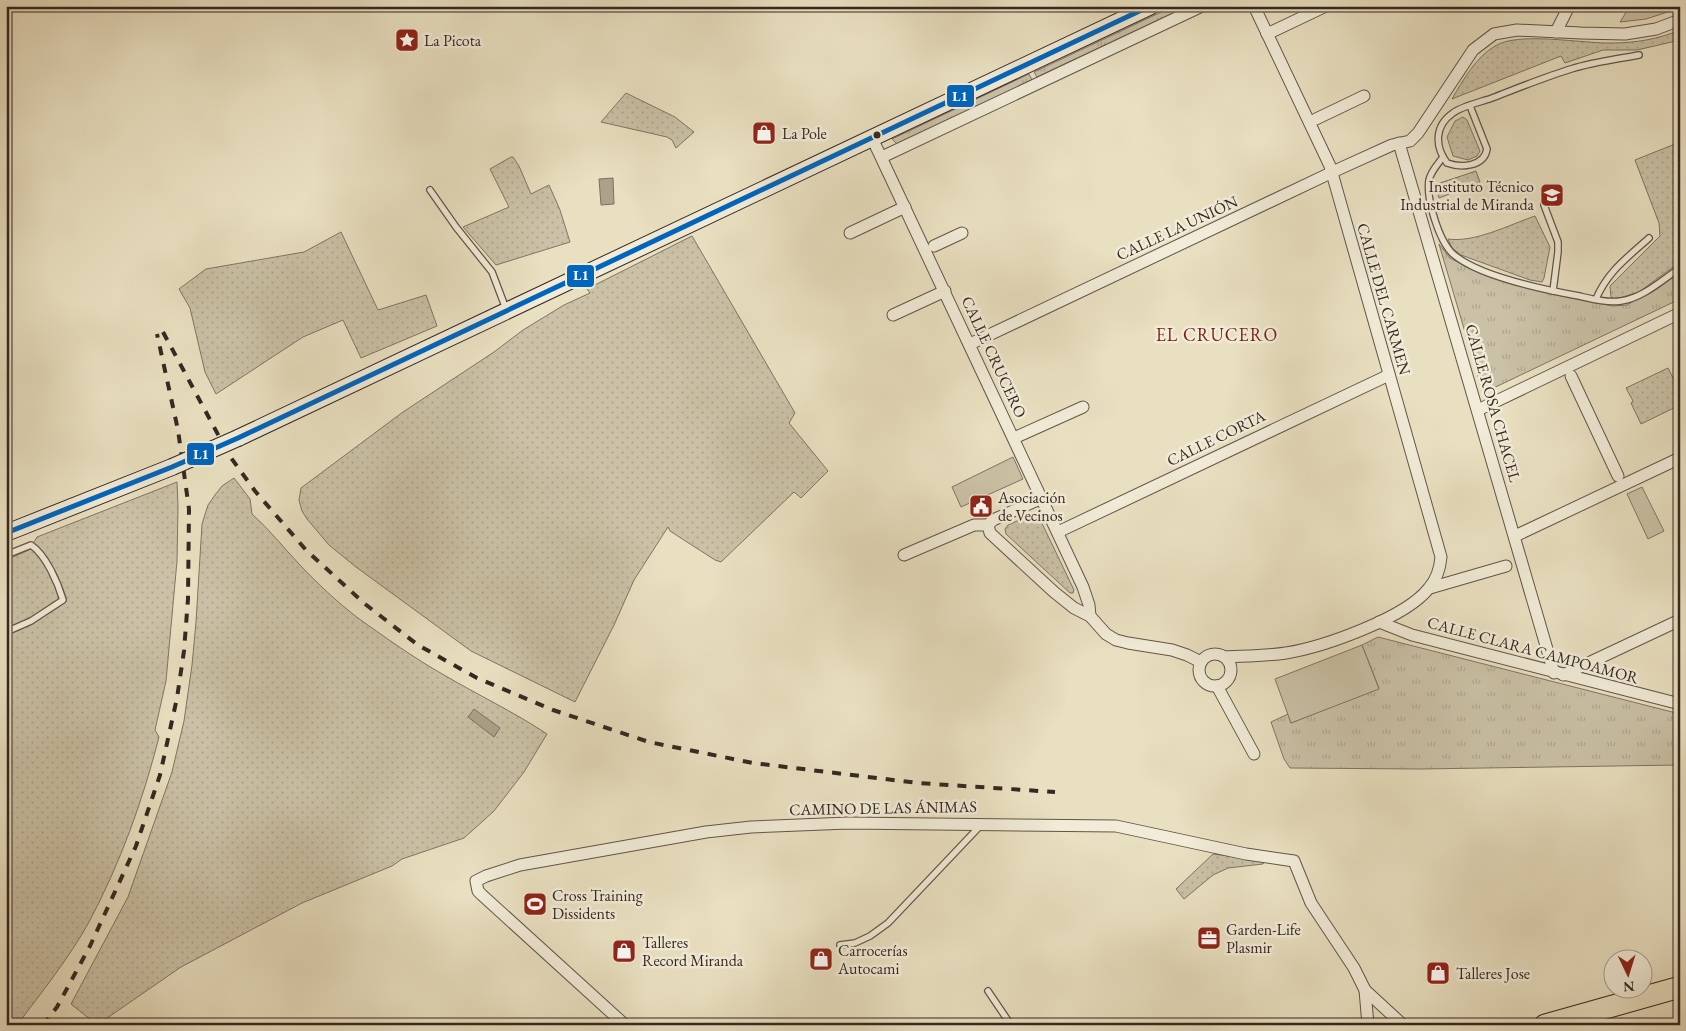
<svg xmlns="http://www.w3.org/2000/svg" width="1686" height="1031" font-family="'EB Garamond',serif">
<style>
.grass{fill:url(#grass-tufts);stroke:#807464}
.park{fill:#cac1a6;stroke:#807464}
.garden{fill:url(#garden-dots);stroke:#807464}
.water{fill:#aca18b;stroke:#7c7061}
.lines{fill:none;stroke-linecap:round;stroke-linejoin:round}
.lane-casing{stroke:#625549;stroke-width:8}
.street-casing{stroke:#625549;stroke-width:13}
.secondary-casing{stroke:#352721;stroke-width:18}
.highway-casing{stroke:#352721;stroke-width:23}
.lane{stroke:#f1ebd7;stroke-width:5.5}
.street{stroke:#f1ebd7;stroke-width:11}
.secondary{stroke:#f1ebd7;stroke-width:16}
.highway{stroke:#e9e0c1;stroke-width:21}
.rail{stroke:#352721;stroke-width:4;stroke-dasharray:9 9;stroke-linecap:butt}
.secondary-bridge-casing{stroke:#352721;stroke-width:18;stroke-linecap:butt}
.secondary-bridge{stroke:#f1ebd7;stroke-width:16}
.bus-1-casing{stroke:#f1ebd7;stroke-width:9}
.bus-1{stroke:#0065bd;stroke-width:5}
.bus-dot{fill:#352721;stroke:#f1ebd7;stroke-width:2}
.labels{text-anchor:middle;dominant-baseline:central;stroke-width:5;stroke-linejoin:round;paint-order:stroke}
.poi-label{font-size:16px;fill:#352721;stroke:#f1ebd7;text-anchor:start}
.street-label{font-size:16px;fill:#352721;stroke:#f1ebd7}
.neighbourhood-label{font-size:18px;letter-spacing:1px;fill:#7a1f14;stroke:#f1ebd7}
.line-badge{stroke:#f1ebd7;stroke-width:2}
.badge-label{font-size:14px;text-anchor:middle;font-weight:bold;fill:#fff}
</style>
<defs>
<pattern id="grass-tufts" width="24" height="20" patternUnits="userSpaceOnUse" patternTransform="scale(1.25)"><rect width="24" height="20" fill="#cac1a6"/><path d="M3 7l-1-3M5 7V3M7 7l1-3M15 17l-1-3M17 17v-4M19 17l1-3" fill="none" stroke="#aea68f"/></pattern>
<pattern id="garden-dots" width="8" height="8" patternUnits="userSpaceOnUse" patternTransform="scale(1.25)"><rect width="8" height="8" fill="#cac1a6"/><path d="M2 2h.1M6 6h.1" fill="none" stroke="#aea68f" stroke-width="1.8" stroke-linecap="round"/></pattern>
</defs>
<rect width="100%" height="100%" fill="#e9e0c1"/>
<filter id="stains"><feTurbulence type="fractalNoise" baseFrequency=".004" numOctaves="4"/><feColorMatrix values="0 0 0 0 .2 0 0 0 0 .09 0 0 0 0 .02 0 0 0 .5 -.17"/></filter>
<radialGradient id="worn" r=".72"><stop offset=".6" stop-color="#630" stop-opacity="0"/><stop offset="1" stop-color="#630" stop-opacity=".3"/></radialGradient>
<g class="grass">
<path d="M1174 6H1188L1037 77 1034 72Z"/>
<path d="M1029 74 1032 80 897 144 892 139Z"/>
<path d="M1439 244 1450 258 1469 268 1505 282 1542 292 1613 306 1627 305 1680 273V299L1483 393Z"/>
<path d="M1378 637 1680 714V765L1420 769 1290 768 1284 759 1271 722 1288 714 1291 723 1379 688 1362 645Z"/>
</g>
<g class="park">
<path d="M1630 6H1680V8L1646 19 1620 22Z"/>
<path d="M1013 457 1023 479 961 507 952 487Z"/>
<path d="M1642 487 1664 531 1648 539 1627 494Z"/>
<path d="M1362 645 1379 689 1291 723 1275 679Z"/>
</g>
<g class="garden">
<path d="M1680 30V40L1637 50H1603L1565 63 1561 56 1452 99C1463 80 1476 57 1495 46 1519 31 1583 44 1613 43 1635 43 1659 39 1680 30Z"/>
<path d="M626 93 675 117 694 132 676 148 672 140 667 137 601 122Z"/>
<path d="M1463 117 1467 120 1480 151 1477 156 1468 160 1453 156 1447 137 1455 121Z"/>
<path d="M1675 144 1680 156V262L1639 292 1616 299 1611 297 1610 286 1660 236 1659 223 1635 160Z"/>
<path d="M511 157H513L519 166 531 194 549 185 560 210 570 242 496 265 463 227 509 207 490 169Z"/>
<path d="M1476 171 1480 182 1439 198 1436 187 1437 184Z"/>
<path d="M1535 216 1550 247 1544 278 1542 282 1530 280 1461 255 1452 248 1448 239C1474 243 1509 225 1535 216Z"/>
<path d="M341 232 378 310 426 295 437 326 361 358 343 320 303 337 216 394 205 372 190 308 179 289 206 269 304 252Z"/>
<path d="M692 236 795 413 789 423 828 471 801 498 794 492 721 562 715 560 670 531 668 527 634 580 614 625 575 702 471 651 356 567 329 545 307 519 302 511 299 500 301 488 403 412 494 352 523 330 564 305 590 293 587 289Z"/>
<path d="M1668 368 1675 382 1678 381 1680 385V405L1641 424 1631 403 1633 401 1626 388Z"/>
<path d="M234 478 250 499 252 514C269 529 283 547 299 564 317 583 337 602 358 618 386 638 414 658 444 675 478 695 514 712 547 734L524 772 494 811 464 838 402 859 392 866 302 903 181 967 97 1025 71 1004 128 897 172 772 184 721 192 665 196 622 202 524 208 505 215 495 222 486Z"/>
<path d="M177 482 178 506 177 561 166 681 155 730 159 737C143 800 120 864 89 922 69 958 42 992 17 1025H6V560L29 550 37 537Z"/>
<path d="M1035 513H1037L1074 590 1073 593H1070L1006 534 1005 529 1008 525Z"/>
<path d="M1213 854 1265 861 1263 864 1228 868 1213 875 1184 899 1176 889Z"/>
</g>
<g class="water">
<path d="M613 178 614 204 601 205 599 179Z"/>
<path d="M474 709 500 728 494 737 468 717Z"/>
</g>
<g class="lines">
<g class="lane-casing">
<g id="lane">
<path d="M1470 106 1487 149C1484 167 1461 168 1447 163 1435 147 1434 126 1453 113 1462 106 1481 102 1492 98 1518 88 1545 77 1571 69 1593 62 1617 59 1639 55"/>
<path d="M1443 157C1438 164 1431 171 1429 180 1426 199 1439 241 1453 254 1478 276 1546 290 1579 296 1592 299 1607 303 1621 301 1643 298 1662 280 1680 268"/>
<path d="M430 190 456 227 492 272 506 309"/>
<path d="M1544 205 1558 242V252L1553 291"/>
<path d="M1596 299C1608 271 1627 258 1649 238"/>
<path d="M6 555 31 545C46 555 58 583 63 600L31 621 6 632"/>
<path d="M840 945 855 943 870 936 888 923 981 825"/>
<path d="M988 991 1011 1025"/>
</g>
</g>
<g class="street-casing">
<g id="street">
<path d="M1556 32 1569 6"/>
<path d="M1267 34 1326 6"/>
<path d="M1316 119 1364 96"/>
<path d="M872 138 1083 587 1089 605 1090 616"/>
<path d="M1399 143 1554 673"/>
<path d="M882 157 1202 6"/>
<path d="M850 233 905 207"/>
<path d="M934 246 962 233"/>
<path d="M893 315 945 291"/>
<path d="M970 344 1339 169 1392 145 1410 141 1418 133 1473 50 1494 34 1517 30 1581 33 1625 34 1656 29 1680 20"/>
<path d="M1571 376 1618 476"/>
<path d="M1478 410 1680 313"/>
<path d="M1014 438 1083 407"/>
<path d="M1042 498 993 520 988 525 990 533 1054 592 1074 608 1090 616 1106 634 1116 640 1128 643 1172 650 1187 655 1201 662"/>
<path d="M1058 532 1389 375"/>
<path d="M1515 536 1680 458"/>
<path d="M904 555 974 525H988"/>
<path d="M1430 588 1506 566"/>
<path d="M1379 622 1412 635 1680 704"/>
<circle cx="1215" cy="670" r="16"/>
<path d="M1225 657C1245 656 1266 656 1286 653 1323 647 1406 618 1429 588 1437 579 1440 568 1441 557L1330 166 1254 6"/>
<path d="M1563 675 1680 620"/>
<path d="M1217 686 1254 754"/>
<path d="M1365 990 1368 1025"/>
<path d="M625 1025 482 895 478 891 476 881 486 876 520 865 706 832 751 827 848 823 1116 826 1246 854 1294 861 1311 903 1354 968 1365 990 1403 1025"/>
</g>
</g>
<g class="secondary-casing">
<g id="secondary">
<path d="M238 438 1151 6"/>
<path d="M6 533 172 467"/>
</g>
</g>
<g class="highway-casing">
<path id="highway" d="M1545 1025 1680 987"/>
</g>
<use href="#lane" class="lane"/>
<use href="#street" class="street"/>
<use href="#secondary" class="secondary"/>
<use href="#highway" class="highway"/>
<g class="rail">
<path d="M163 332 229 455 255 491 306 550 365 604 418 645 477 678 553 710 649 742 753 763 918 783 1055 792"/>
<path d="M43 1025 57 1007 90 946 136 846 160 775 177 698 184 651 188 599 189 509 178 430 157 334"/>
</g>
<g class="secondary-bridge-casing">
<path id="secondary-bridge" d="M172 467 238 438"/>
</g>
<use href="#secondary-bridge" class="secondary-bridge"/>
<g class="bus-1-casing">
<path id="bus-1" d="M6 533 172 467 238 438 1150 6"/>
</g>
<use href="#bus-1" class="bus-1"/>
</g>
<defs>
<g id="sight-square" transform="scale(1.25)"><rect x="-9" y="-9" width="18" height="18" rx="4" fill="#8f2418" stroke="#f1ebd7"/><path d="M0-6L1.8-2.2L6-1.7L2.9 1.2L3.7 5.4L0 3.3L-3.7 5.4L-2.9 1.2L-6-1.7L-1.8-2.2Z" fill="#fff"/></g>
<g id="shop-square" transform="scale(1.25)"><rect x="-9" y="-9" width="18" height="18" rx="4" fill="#8f2418" stroke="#f1ebd7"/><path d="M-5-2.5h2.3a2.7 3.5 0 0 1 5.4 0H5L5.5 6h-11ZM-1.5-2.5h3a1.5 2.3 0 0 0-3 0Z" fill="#fff"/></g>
<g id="university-square" transform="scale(1.25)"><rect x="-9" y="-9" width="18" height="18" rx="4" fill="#8f2418" stroke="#f1ebd7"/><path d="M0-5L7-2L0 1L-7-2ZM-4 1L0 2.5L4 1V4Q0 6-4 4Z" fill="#fff"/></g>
<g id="civic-square" transform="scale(1.25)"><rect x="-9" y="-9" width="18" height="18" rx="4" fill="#8f2418" stroke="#f1ebd7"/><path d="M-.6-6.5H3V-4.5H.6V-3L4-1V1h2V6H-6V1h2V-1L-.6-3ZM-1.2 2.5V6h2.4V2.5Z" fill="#fff"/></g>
<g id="stadium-square" transform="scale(1.25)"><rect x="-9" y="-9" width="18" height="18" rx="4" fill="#8f2418" stroke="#f1ebd7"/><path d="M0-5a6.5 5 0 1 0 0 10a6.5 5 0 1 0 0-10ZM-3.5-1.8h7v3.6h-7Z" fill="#fff"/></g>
<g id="office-square" transform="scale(1.25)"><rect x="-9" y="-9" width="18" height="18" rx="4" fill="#8f2418" stroke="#f1ebd7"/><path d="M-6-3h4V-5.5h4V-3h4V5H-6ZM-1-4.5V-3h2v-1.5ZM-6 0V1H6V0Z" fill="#fff"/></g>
</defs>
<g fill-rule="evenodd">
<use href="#sight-square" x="407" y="40"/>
<use href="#shop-square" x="764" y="133"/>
<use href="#university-square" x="1552" y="195"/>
<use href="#civic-square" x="981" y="506"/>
<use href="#stadium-square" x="535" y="904"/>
<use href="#office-square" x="1209" y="938"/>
<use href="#shop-square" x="624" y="951"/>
<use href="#shop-square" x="821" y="959"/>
<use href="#shop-square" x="1438" y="973"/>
</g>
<circle class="bus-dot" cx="877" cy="135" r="4.5"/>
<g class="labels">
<g class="poi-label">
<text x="424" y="40">La Picota</text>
<text x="782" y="133">La Pole</text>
<text x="1534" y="186" text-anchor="end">Instituto Técnico<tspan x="1534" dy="18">Industrial de Miranda</tspan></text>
<text x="998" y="497">Asociación<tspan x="998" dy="18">de Vecinos</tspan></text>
<text x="552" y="895">Cross Training<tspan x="552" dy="18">Dissidents</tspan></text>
<text x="1226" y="929">Garden-Life<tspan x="1226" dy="18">Plasmir</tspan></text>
<text x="642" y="942">Talleres<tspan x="642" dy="18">Record Miranda</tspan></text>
<text x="838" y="950">Carrocerías<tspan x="838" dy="18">Autocami</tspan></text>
<text x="1456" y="973">Talleres Jose</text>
</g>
<g class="street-label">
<text transform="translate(1177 228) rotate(-25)">CALLE LA UNIÓN</text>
<text transform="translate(1384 299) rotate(74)">CALLE DEL CARMEN</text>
<text transform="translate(994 357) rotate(65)">CALLE CRUCERO</text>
<text transform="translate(1493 403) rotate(74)">CALLE ROSA CHACEL</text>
<text transform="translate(1216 438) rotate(-26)">CALLE CORTA</text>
<text transform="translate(1533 650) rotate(15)">CALLE CLARA CAMPOAMOR</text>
<text transform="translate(883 808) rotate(-1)">CAMINO DE LAS ÁNIMAS</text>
</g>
<g class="neighbourhood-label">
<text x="1217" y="334">EL CRUCERO</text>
</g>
</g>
<g class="line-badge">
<rect x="946" y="84" width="29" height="24" rx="5" fill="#0065bd"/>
<rect x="566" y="264" width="29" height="24" rx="5" fill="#0065bd"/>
<rect x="186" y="442" width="29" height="24" rx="5" fill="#0065bd"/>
</g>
<g class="badge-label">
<text x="960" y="101">L1</text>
<text x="581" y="280">L1</text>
<text x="201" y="459">L1</text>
</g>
<rect width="1686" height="1031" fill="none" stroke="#e9e0c1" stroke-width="25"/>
<rect x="8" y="8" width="1671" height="1016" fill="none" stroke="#352721" stroke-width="2.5"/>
<rect x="12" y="12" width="1661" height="1006" fill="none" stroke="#352721"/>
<g transform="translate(1628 974) rotate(176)"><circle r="24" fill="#f1ebd7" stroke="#a69d8e"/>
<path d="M0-4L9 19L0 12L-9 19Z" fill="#8f2418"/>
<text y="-8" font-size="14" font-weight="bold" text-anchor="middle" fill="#352721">N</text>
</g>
<rect width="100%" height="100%" filter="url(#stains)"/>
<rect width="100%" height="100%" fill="url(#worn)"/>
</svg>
